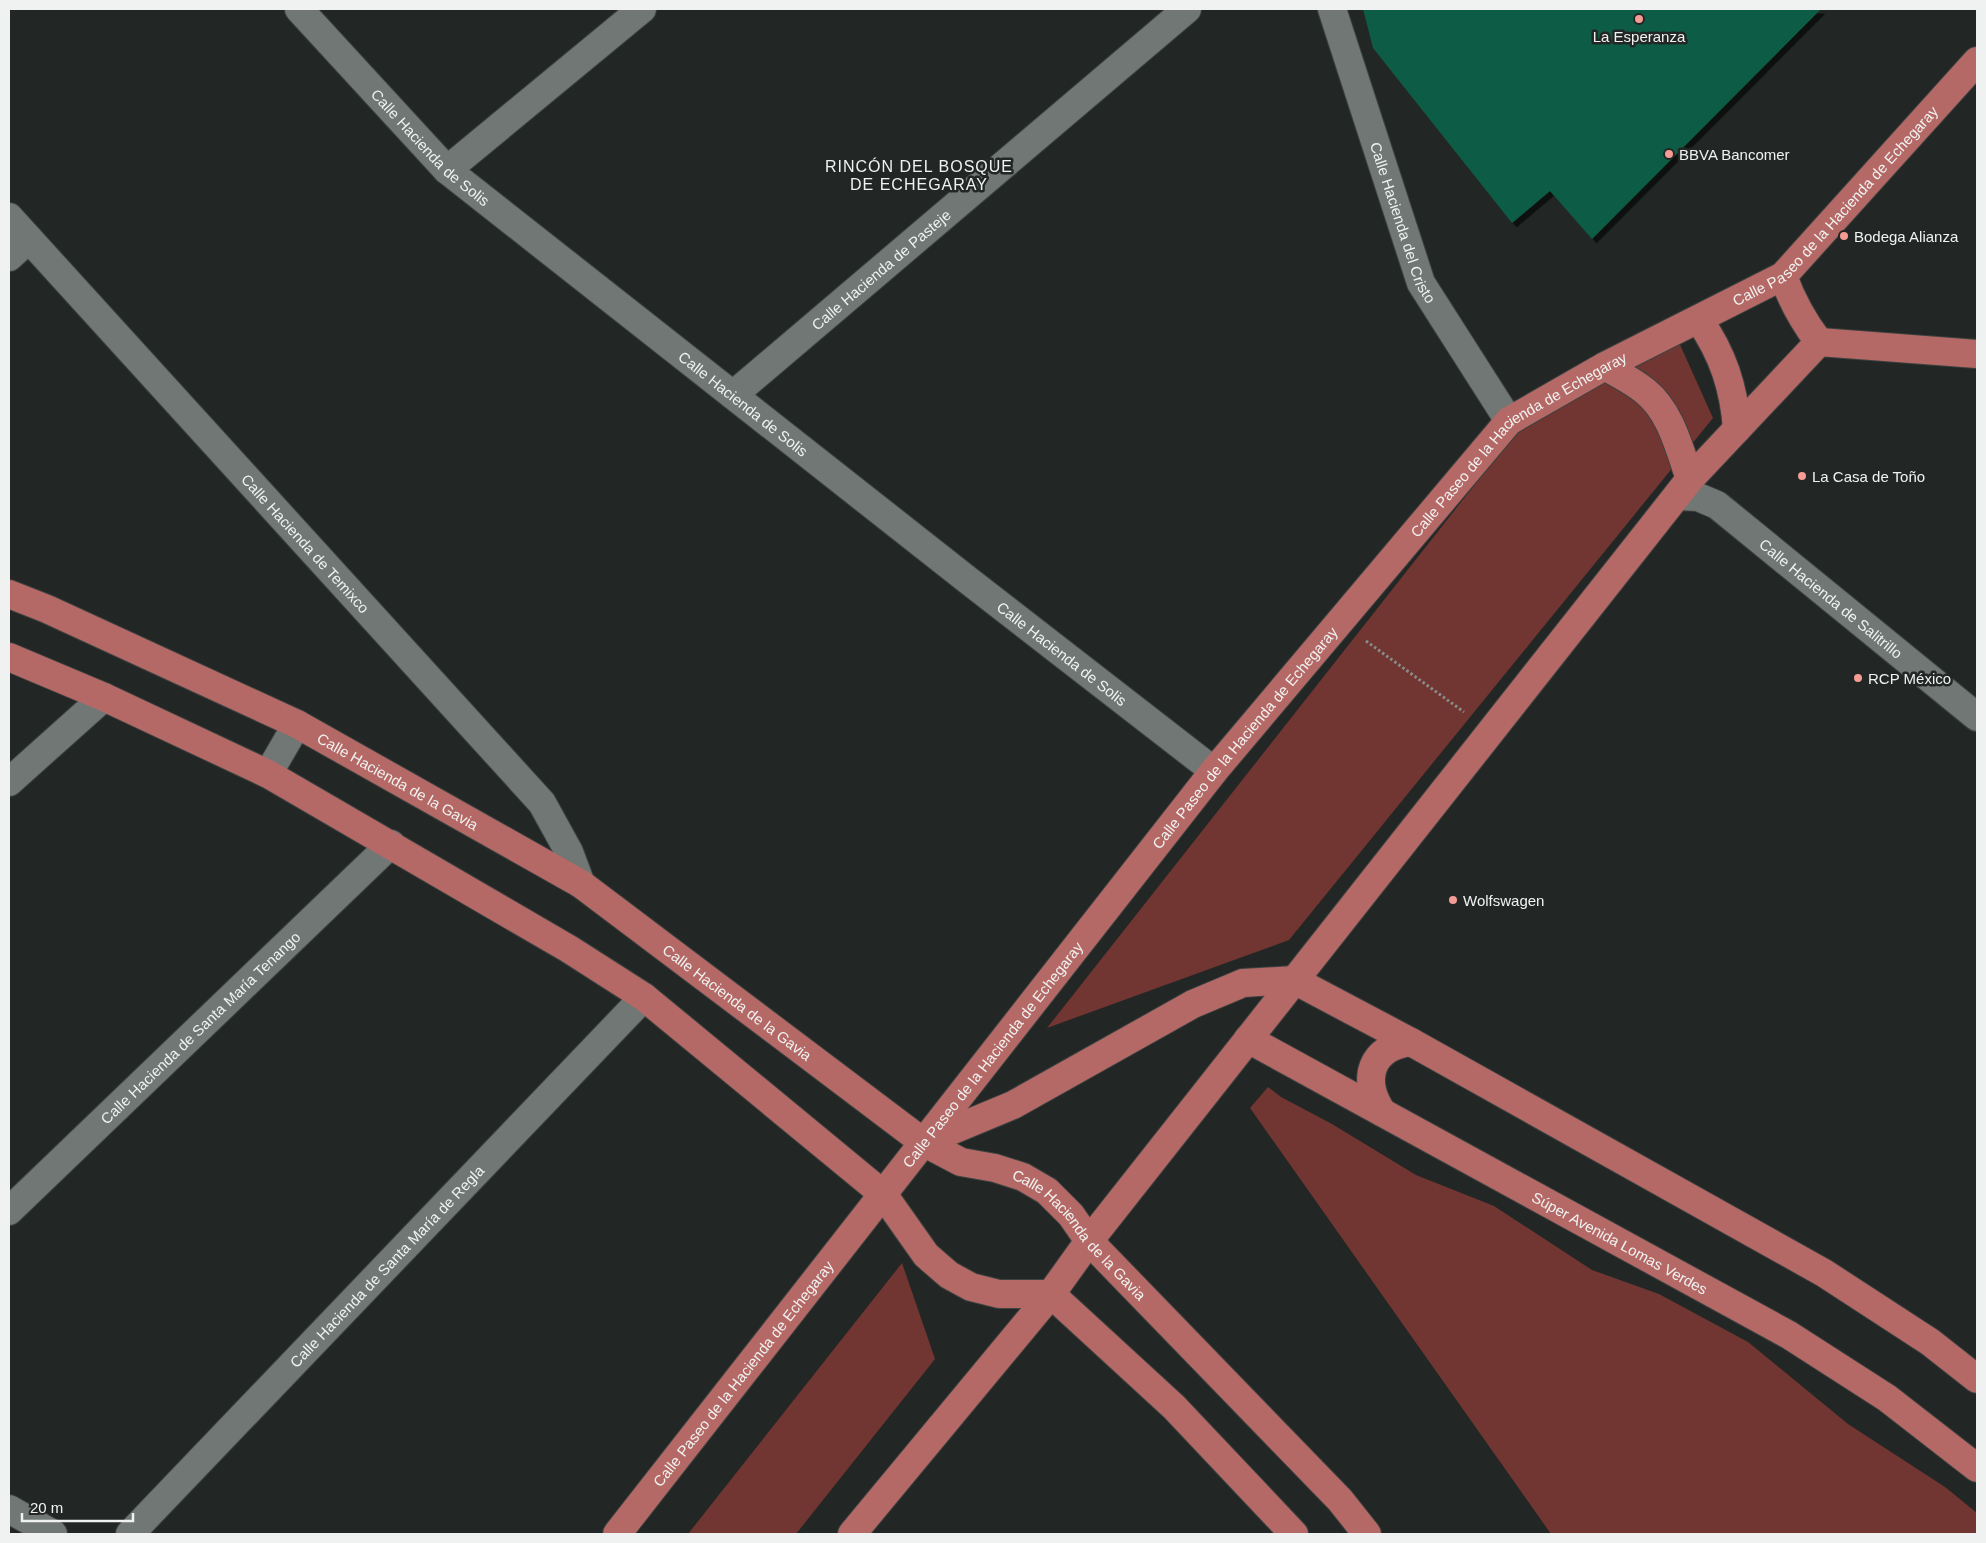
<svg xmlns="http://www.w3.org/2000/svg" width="1986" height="1543" font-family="Arial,sans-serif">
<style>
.green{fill:#713532}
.building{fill:#115b44;filter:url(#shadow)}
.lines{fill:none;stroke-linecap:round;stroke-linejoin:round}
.minor-casing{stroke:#3e4240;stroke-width:30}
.major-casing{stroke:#3e4240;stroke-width:30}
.path{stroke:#888c8a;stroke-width:3;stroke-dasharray:2.5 2.5;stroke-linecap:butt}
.minor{stroke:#717774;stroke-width:28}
.major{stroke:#b56966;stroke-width:28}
.poi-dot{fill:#f59c95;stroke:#222725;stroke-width:2}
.labels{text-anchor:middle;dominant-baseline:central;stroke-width:5;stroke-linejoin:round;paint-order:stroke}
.poi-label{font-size:15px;fill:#eff2f0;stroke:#222725;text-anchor:start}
.street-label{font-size:15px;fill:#eff2f0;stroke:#222725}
.neighbourhood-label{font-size:16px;letter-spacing:1px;fill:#eff2f0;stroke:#222725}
</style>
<defs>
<filter id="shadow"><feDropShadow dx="4.5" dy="4.5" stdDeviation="0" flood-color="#0009"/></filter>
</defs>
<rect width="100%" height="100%" fill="#222725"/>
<g class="green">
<path d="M1677 338 1713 418 1289 940 1047 1028 1528 417Z"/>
<path d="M1268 1087 1281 1097 1332 1124 1416 1175 1494 1206 1592 1270 1659 1294 1748 1342 1848 1424 1945 1487 1977 1513V1534H1551L1250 1108Z"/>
<path d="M902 1263 935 1359 796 1534H688Z"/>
</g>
<path class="building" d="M1363 9H1821L1592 239 1550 191 1512 223 1373 48Z"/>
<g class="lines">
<g class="minor-casing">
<g id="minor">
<path id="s1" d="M299 9 447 170 969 581 1214 771"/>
<path id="s2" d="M1332 9 1421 283 1509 421"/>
<path d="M447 170 642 9"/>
<path id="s3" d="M9 217 542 803 569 852 581 884"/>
<path d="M9 257 29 239"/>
<path id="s4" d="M733 395 1187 9"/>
<path id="s5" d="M1678 496 1698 497 1717 505 1977 717"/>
<path d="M268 774 297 724"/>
<path d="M9 782 104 697"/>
<path id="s6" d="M9 1211 391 844"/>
<path d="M9 1509 53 1534"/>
<path id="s7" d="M130 1534 644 997"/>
</g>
</g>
<g class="major-casing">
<g id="major">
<path d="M1783 276C1792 301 1803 321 1819 342"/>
<path d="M1699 320C1723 354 1734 388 1737 429"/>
<path d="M1819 342 1977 354"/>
<path d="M1605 366C1618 374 1633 381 1645 391 1671 412 1679 448 1690 479"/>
<path id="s8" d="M9 594 47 609 297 724 581 884 923 1142 961 1162 995 1168 1023 1177 1047 1191 1071 1215 1089 1241 1340 1500 1367 1534"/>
<path d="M9 657 104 697 268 774 569 949 644 997 883 1194 926 1255 949 1275 971 1287 999 1294H1051L1174 1407 1294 1534"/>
<path id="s9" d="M1248 1039 1789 1335 1887 1398 1977 1468"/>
<path d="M1382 1112C1361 1080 1370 1047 1411 1042"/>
<path d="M924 1142 1013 1105 1193 1004 1243 983 1294 980 1411 1042 1824 1273 1930 1342 1977 1379"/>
<path id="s10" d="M617 1534 1214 771 1509 421 1605 366 1783 276 1977 61"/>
<path d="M852 1534 1051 1294 1089 1241 1690 479 1819 342"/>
</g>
</g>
<path class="path" d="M1366 641 1464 712"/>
<use href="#minor" class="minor"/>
<use href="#major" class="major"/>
</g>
<g class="poi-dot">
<circle cx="1639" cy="19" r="5"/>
<circle cx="1669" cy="154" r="5"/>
<circle cx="1844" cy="236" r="5"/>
<circle cx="1802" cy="476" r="5"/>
<circle cx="1858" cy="678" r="5"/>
<circle cx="1453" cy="900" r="5"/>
</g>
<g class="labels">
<g class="poi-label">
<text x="1639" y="36" text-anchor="middle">La Esperanza</text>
<text x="1679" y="154">BBVA Bancomer</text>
<text x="1854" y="236">Bodega Alianza</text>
<text x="1812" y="476">La Casa de Toño</text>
<text x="1868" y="678">RCP México</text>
<text x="1463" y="900">Wolfswagen</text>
</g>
<g class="street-label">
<text stroke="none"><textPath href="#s1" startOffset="191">Calle Hacienda de Solis</textPath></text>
<text stroke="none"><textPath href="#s10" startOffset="1822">Calle Paseo de la Hacienda de Echegaray</textPath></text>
<text stroke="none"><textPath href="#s2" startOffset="225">Calle Hacienda del Cristo</textPath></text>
<text stroke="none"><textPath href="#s4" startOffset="194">Calle Hacienda de Pasteje</textPath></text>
<text stroke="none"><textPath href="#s1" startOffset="596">Calle Hacienda de Solis</textPath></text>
<text stroke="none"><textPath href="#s10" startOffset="1419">Calle Paseo de la Hacienda de Echegaray</textPath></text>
<text stroke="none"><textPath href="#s3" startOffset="441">Calle Hacienda de Temixco</textPath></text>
<text stroke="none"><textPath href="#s5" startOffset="188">Calle Hacienda de Salitrillo</textPath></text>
<text stroke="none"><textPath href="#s1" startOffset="1001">Calle Hacienda de Solis</textPath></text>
<text stroke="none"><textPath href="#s10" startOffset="1014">Calle Paseo de la Hacienda de Echegaray</textPath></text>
<text stroke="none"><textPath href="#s8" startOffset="432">Calle Hacienda de la Gavia</textPath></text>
<text stroke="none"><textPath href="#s8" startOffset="838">Calle Hacienda de la Gavia</textPath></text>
<text stroke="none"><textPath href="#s6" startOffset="265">Calle Hacienda de Santa María Tenango</textPath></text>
<text stroke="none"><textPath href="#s10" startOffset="609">Calle Paseo de la Hacienda de Echegaray</textPath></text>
<text stroke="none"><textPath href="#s8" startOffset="1258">Calle Hacienda de la Gavia</textPath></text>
<text stroke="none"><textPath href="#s9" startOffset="424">Súper Avenida Lomas Verdes</textPath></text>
<text stroke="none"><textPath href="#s7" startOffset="371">Calle Hacienda de Santa María de Regla</textPath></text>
<text stroke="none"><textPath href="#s10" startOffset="204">Calle Paseo de la Hacienda de Echegaray</textPath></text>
</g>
<g class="neighbourhood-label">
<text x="919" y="166">RINCÓN DEL BOSQUE<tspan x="919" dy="18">DE ECHEGARAY</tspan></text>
</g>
</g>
<rect width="1986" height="1543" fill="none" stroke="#eff2f0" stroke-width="20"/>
<path d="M22 1513v8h111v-8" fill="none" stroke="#eff2f0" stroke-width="2.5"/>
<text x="30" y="1513" font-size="15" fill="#eff2f0" stroke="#222725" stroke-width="4" paint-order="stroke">20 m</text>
</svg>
